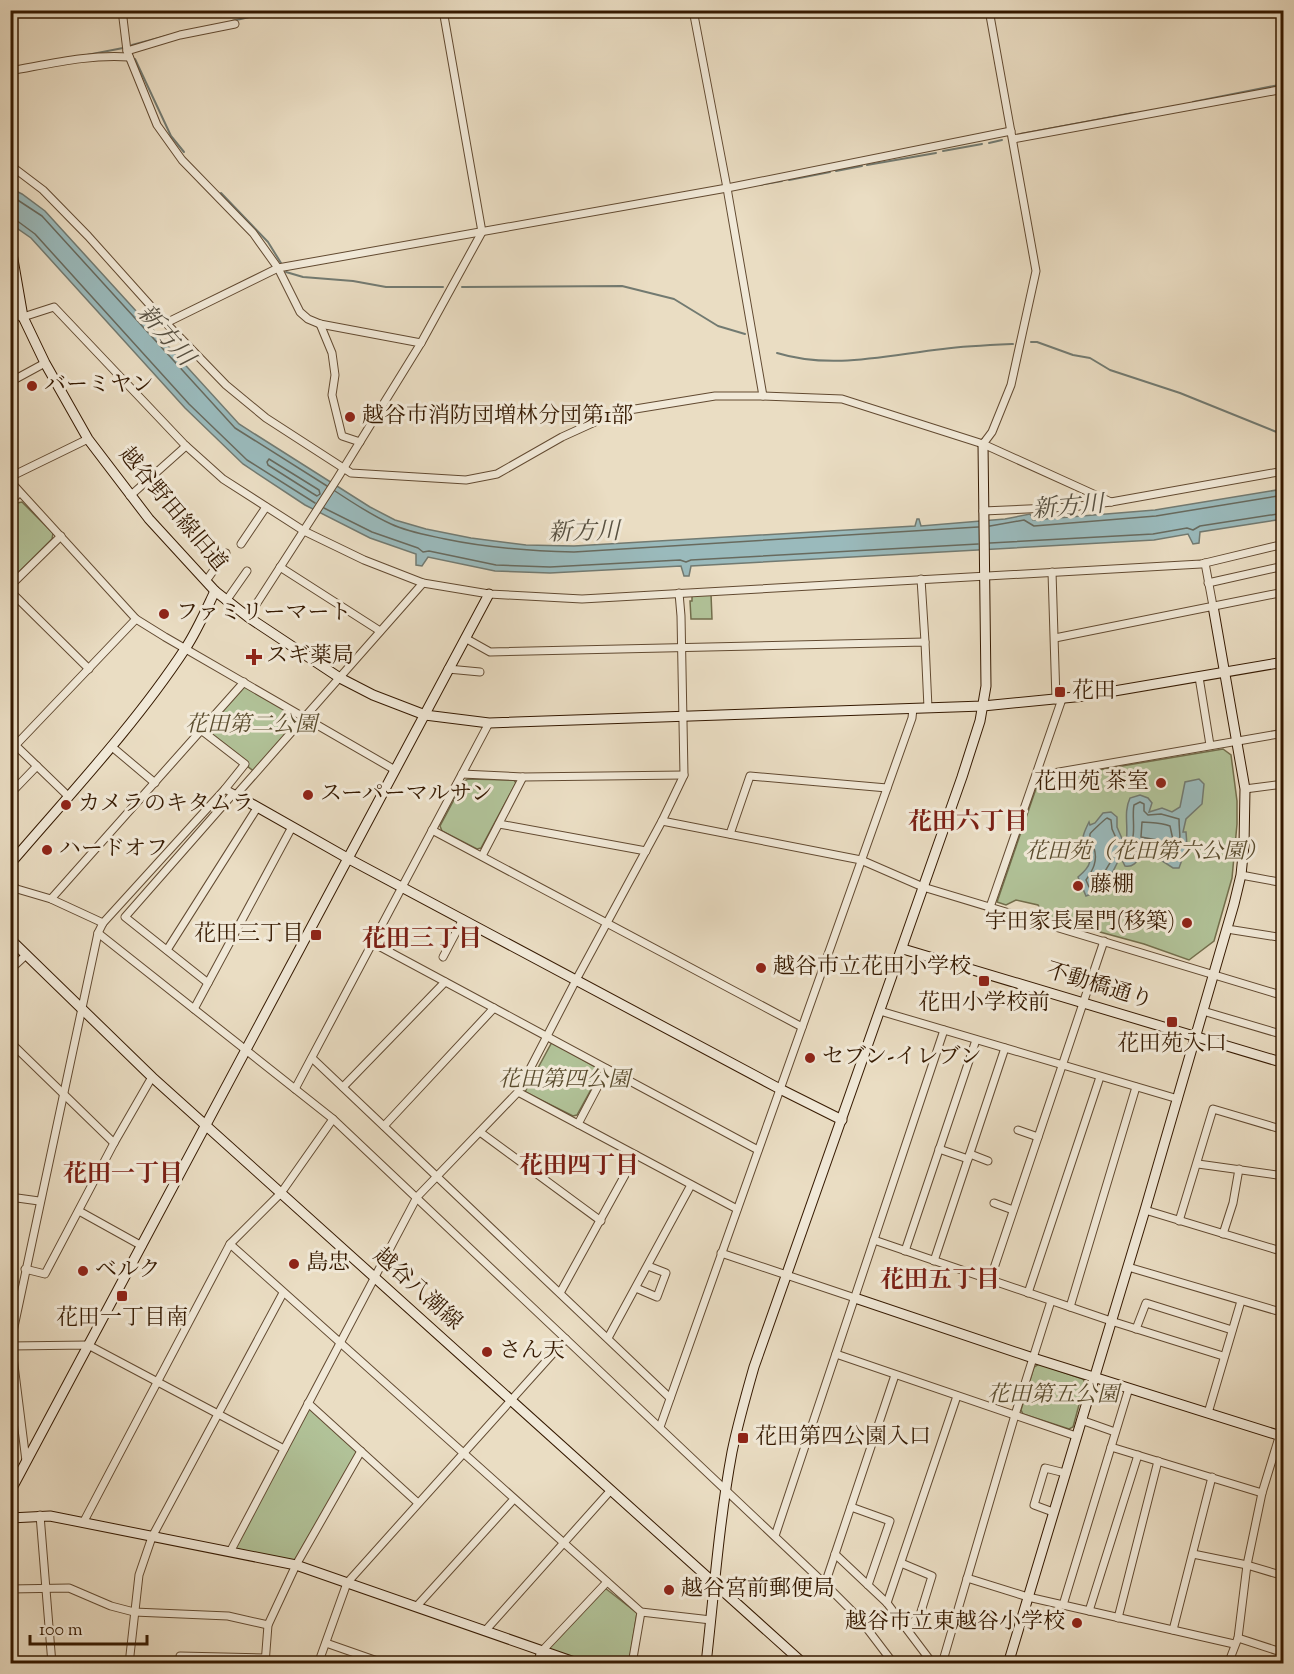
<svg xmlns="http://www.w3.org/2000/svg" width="1294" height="1674" font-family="'Sorts Mill Goudy','Noto Serif JP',serif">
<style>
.green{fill:#b1c298;stroke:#736e4c;stroke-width:1.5}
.water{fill:#9ababc;stroke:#727a71;stroke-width:1.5}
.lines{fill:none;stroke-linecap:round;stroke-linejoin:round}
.shore{stroke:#686a5e;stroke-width:1.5}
.stream{stroke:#727a71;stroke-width:2}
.street-casing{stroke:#624a31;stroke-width:9}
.secondary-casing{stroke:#351900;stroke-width:11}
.street{stroke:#f1e9d8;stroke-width:7}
.secondary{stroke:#f1e9d8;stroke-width:9}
.poi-dot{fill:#8f2418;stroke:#f1e9d8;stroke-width:2}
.labels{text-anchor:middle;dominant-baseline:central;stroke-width:6;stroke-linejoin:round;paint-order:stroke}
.poi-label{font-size:22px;fill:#351900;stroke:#f1e9d8;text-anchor:start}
.street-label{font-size:22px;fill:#351900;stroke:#f1e9d8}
.park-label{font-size:22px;font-style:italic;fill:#5a4c2e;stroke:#f1e9d8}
.water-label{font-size:24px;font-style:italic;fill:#585142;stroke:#f1e9d8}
.neighbourhood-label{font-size:24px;font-weight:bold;fill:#7a1f14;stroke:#f1e9d8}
</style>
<rect width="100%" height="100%" fill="#eaddc3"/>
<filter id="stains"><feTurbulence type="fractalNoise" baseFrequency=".00333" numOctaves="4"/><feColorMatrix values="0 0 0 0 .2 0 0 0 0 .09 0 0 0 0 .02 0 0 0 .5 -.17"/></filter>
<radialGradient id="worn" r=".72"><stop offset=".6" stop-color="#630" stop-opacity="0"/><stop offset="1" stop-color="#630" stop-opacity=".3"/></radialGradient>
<g class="green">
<path d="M22 502 53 533 52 539 11 580V509L17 503Z"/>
<path d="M711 594 712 619H691L690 601H692V595Z"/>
<path d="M244 682 304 717 256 773 201 730Z"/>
<path d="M1223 749 1231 755 1237 801V824L1232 878 1214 941 1189 960 1144 944 1045 917 1038 905 1016 900 1006 905 997 902 1039 780Z"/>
<path d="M468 779 514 780 516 783 481 848 477 849 442 831 440 826 464 781Z"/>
<path d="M552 1042 599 1069 600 1073 577 1115 573 1116 525 1092Z"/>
<path d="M1039 1364 1083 1379 1085 1383 1073 1427 1069 1429 1023 1414 1021 1410 1034 1367Z"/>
<path d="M308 1406 358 1452 294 1561 234 1549Z"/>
<path d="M605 1588 637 1613 629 1663H591L547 1649Z"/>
</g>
<g class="water">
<path d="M10 188 22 194 45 211 239 424 370 507 395 520 426 529 471 538 526 545 574 546 915 526 917 519H919L921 526 1005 519 1030 514 1033 520 1155 510 1283 489V519L1200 532 1199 543 1193 544 1188 534 1154 540 691 566 689 576H684L681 566 550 573 495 571 428 557 422 566 416 565V554L370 538 305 505 243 464 185 408 31 238 11 224Z"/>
<path d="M1199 779 1204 784 1202 804 1186 819 1183 832H1186L1187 846 1179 868H1173L1147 851 1143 852C1138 859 1135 868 1125 866L1120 856C1114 872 1103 891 1086 896L1078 877C1102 857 1082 855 1083 837 1084 832 1087 826 1089 822L1090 825 1095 823 1103 813 1111 812 1117 817V827L1123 841 1126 842C1129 827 1123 813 1130 798L1140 795 1148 798 1152 803 1149 812 1162 808 1172 812 1180 807 1185 782Z"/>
</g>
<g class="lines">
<g class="shore">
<path d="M10 195 42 216 235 428 327 486"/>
<path d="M10 219 16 220 35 234 189 404 247 460 315 503"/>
<path d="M269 459 319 490 320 494 317 496 312 493 268 465 267 462Z"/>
<path d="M335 491C353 503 371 515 391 524 408 532 427 535 445 539 488 548 530 551 574 552L978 527"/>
<path d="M324 508 372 532 418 548 423 552 429 551 496 565 550 567 680 560 686 562 691 560 978 544"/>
<path d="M990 526 1024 520 1034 526 1156 516 1284 495"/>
<path d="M990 543 1153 534 1187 528 1193 530 1200 526 1284 513"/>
<path d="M1140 802 1144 804V811L1148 815 1161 814 1179 819C1179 834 1183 846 1175 860 1164 858 1152 840 1141 847 1137 849 1134 855 1131 858L1125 852V849C1139 841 1131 819 1134 805Z"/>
<path d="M1107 818 1111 820 1112 829 1121 849C1108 859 1106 879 1089 887L1086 880C1093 870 1098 861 1094 848 1092 843 1089 840 1090 834 1091 832 1104 820 1107 818Z"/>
<path d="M1142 822C1152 823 1160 822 1170 826L1173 840 1172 849H1168L1157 840 1141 837Z"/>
</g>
<g class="stream">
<path d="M232 21 279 10"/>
<path d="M132 45 170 35"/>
<path d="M87 55 123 48"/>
<path d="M135 59 171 136 184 152"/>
<path d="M1193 102 1284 84"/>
<path d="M1021 134 1133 113"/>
<path d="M989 143 1002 140"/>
<path d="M943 151 982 144"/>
<path d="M867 165 936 153"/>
<path d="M836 171 862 166"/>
<path d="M789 180 830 172"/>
<path d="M759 185 782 181"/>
<path d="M221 193 268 242 281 263"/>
<path d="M286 272 303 277 353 281 386 287H443"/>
<path d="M462 287 622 286 674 299 718 326 745 334"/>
<path d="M1031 342H1037L1073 355 1090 358 1110 370 1180 393 1284 435"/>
<path d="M777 353C832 370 888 355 943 349 966 346 990 345 1013 344"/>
</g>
<g class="street-casing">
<g id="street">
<path d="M122 10 127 51 157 125 182 160 253 233 278 268 300 312 308 319 320 324 421 343"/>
<path d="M693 10 727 188 763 396"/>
<path d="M127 51 180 35 235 24"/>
<path d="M10 71C50 64 89 54 129 57"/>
<path d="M1013 139 1284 89"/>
<path d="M10 165 43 190 88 236 166 323 226 385 266 418 351 473 466 480 497 474 562 437 617 412 715 396H763L842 399 983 444 1111 502"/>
<path d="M23 317 54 307 184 444 223 479 304 531 364 560 423 583 489 594 582 599 1201 564 1284 544"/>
<path d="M166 323 278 268 727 188 1011 131"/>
<path d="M320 324 332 353 335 375 332 395 342 436 360 442"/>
<path d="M10 382 45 363"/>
<path d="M983 444 992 432 1011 385 1036 271 989 10"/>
<path d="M10 477 88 439"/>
<path d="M10 481 136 619 165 637 395 770"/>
<path d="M130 496 186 446"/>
<path d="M10 502 19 493"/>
<path d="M983 511 1072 507 1111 502 1284 471"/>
<path d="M241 544 266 507"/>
<path d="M1205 563 1213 606"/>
<path d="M280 567 380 631"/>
<path d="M1052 572 1056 700"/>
<path d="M921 579 925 642"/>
<path d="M206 581 226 553"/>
<path d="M1208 583 1284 566"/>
<path d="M10 586 61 536"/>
<path d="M10 591 89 669"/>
<path d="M226 601 247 571"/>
<path d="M248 617 337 479 421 343 482 232 443 10"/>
<path d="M465 638 490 652 925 642 928 708"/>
<path d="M1055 638 1284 592"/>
<path d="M448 669 480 672"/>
<path d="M1199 677 1210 745"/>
<path d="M201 730 245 764 225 789"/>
<path d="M10 740 68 796"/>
<path d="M111 746 155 783"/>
<path d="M10 751 136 619"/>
<path d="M462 774 523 777 684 775"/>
<path d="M1036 776 1284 733"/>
<path d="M1245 789 1284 784"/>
<path d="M10 794 37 766"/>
<path d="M662 821 861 860 923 887 1284 996"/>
<path d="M499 824 646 851"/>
<path d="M432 830 802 1027"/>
<path d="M730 834 750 776 887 788"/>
<path d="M482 856 523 777"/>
<path d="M1241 875 1284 883"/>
<path d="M10 884 17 889 51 899 103 923"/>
<path d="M51 899 244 682"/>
<path d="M990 907 1062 699"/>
<path d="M1227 929 1284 938"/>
<path d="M98 933 333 1119 825 1584 859 1618 894 1664"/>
<path d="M373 943 758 1150"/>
<path d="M167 950 257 808"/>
<path d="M443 957 463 919"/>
<path d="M10 970 26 955"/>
<path d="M208 983 125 917 233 794"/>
<path d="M194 1009 292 827"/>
<path d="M880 1011 1178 1099"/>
<path d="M1203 1011 1284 1035"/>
<path d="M10 1042 114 1143"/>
<path d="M312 1058 670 1398"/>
<path d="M343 1087 445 982"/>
<path d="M295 1089 489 723"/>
<path d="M518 1092 737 1209"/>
<path d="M578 1124 607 1069"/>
<path d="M384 1126 494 1008"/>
<path d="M1018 1130 1038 1137"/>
<path d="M480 1132 601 1221"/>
<path d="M939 1149 968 1159"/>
<path d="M970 1154 988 1161"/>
<path d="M1198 1164 1284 1176"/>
<path d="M10 1197 39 1201"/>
<path d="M994 1203 1013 1210"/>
<path d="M1145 1210 1284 1252"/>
<path d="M79 1211 142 1246"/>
<path d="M1179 1221 1213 1109 1284 1130"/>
<path d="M1223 1234 1233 1203 1239 1169"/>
<path d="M874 1240 1111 1321 1223 1356"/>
<path d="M230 1244 641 1612 711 1620"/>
<path d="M905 1251 976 1040"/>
<path d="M721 1253 855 1298"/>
<path d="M934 1261 1005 1048"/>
<path d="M1128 1267 1284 1313"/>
<path d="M25 1269 45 1274 114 1143 152 1077"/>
<path d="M990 1280 1104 941"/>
<path d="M636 1288 657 1297 666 1273 648 1266"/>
<path d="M560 1293 636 1155"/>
<path d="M1028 1293 1100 1077"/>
<path d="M1070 1307 1136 1087"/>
<path d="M1136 1329 1146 1303 1232 1330"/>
<path d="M608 1338 691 1185"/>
<path d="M10 1346 88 1345 284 1449"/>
<path d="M836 1354 1076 1436"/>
<path d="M308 1403 418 1503"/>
<path d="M1208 1413 1241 1301"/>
<path d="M1081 1420 1115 1432"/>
<path d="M660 1427 912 718 913 708"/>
<path d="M1111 1447 1262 1493"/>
<path d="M26 1461 11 1341 98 933 103 923 225 789 236 795 423 583"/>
<path d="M851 1507 890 1521 868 1585"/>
<path d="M1053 1512 1034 1505 1045 1468 1065 1473"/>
<path d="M40 1515 52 1664"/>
<path d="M83 1523 230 1244 281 1193 333 1119"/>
<path d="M775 1536 944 1030"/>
<path d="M230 1552 417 1197 518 1092 576 980 662 821 684 775 681 616 679 593"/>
<path d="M835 1554 887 1603 933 1664"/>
<path d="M1193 1554 1247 1565 1284 1576"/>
<path d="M901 1563 932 1576 919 1618 904 1627"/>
<path d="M967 1578 1028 1597 1234 1644"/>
<path d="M825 1584 895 1375"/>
<path d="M10 1589 69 1588 111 1606 134 1612 228 1616 268 1625"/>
<path d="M887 1603 957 1396"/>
<path d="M1063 1605 1129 1388"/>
<path d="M416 1607 514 1499"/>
<path d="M1089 1611 1138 1455"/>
<path d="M1118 1618 1158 1461"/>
<path d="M1173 1630 1212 1477"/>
<path d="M485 1631 611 1490"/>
<path d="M1238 1638 1284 1653"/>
<path d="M326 1643 386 1664"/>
<path d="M542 1651 607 1582"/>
<path d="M129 1664 139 1575 152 1537 283 1293"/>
<path d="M180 1664V1656L265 1658"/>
<path d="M265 1664 268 1625 296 1565 361 1451"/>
<path d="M318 1664 347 1583 566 1339"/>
<path d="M632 1664 641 1612"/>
<path d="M942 1664 1015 1415 1051 1301"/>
<path d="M1228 1664 1238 1638 1247 1565 1262 1493 1284 1421"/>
</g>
</g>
<g class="secondary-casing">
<g id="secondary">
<path d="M10 242 23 317 45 363 88 439 149 519 215 591 248 617 340 678 373 695 425 715 489 723 983 706 1085 696 1284 662"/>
<path d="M10 311 23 317"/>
<path d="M236 795 349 859 780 1089 842 1120"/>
<path d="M10 864C70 794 135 725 185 649 197 631 206 610 215 591"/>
<path d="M10 939 152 1077 804 1664"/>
<path d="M903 949 1284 1063"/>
<path d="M855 1298 1033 1358 1284 1437"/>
<path d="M10 1492 489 594"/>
<path d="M10 1518 50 1516 296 1565 580 1664"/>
<path d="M538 1664 542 1651"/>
<path d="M706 1664C714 1593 719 1522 732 1452 738 1423 746 1395 754 1367L962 777 980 721 986 686 983 444"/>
<path d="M1008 1664 1145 1210 1234 904 1241 875 1244 845 1245 789 1213 606"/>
</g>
</g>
<use href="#street" class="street"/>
<use href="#secondary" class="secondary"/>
</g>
<g class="poi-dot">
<circle cx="32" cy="386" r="6"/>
<circle cx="350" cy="417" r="6"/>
<circle cx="164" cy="614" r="6"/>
<path d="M251 648h6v6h6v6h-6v6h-6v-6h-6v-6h6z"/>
<rect x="1054" y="686" width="12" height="12" rx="3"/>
<circle cx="1161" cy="783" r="6"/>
<circle cx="308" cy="795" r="6"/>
<circle cx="66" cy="805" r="6"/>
<circle cx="47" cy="850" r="6"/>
<circle cx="1078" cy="886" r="6"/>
<circle cx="1187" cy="923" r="6"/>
<rect x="310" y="929" width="12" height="12" rx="3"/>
<circle cx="761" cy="968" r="6"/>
<rect x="978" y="975" width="12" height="12" rx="3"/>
<rect x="1166" y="1016" width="12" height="12" rx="3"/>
<circle cx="810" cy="1058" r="6"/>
<circle cx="294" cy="1264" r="6"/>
<circle cx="83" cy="1271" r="6"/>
<rect x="116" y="1290" width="12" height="12" rx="3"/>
<circle cx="487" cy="1352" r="6"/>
<rect x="737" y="1432" width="12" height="12" rx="3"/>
<circle cx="669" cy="1590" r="6"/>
<circle cx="1077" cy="1623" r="6"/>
</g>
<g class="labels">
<g class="poi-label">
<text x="44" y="386">バーミヤン</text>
<text x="362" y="417">越谷市消防団増林分団第1部</text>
<text x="176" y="614">ファミリーマート</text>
<text x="266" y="657">スギ薬局</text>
<text x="1072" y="692">花田</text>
<text x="1149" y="783" text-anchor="end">花田苑 茶室</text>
<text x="320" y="795">スーパーマルサン</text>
<text x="78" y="805">カメラのキタムラ</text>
<text x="59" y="850">ハードオフ</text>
<text x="1090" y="886">藤棚</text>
<text x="1175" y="923" text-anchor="end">宇田家長屋門(移築)</text>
<text x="304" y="935" text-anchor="end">花田三丁目</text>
<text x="773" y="968">越谷市立花田小学校</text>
<text x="984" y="1004" text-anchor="middle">花田小学校前</text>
<text x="1172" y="1045" text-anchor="middle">花田苑入口</text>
<text x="822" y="1058">セブン-イレブン</text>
<text x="306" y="1264">島忠</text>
<text x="95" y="1271">ベルク</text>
<text x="122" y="1319" text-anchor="middle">花田一丁目南</text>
<text x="499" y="1352">さん天</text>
<text x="755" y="1438">花田第四公園入口</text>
<text x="681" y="1590">越谷宮前郵便局</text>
<text x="1065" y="1623" text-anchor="end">越谷市立東越谷小学校</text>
</g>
<g class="street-label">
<text transform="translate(172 510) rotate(50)">越谷野田線旧道</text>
<text transform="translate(1099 987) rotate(17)">不動橋通り</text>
<text transform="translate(417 1290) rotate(42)">越谷八潮線</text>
</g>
<g class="park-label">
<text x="251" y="726">花田第二公園</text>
<text x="1146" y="853">花田苑（花田第六公園）</text>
<text x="564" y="1081">花田第四公園</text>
<text x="1053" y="1396">花田第五公園</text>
</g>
<g class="water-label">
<text transform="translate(165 336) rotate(49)">新方川</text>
<text transform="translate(1068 508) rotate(-5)">新方川</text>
<text transform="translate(584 533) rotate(-1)">新方川</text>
</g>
<g class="neighbourhood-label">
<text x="968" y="823">花田六丁目</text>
<text x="422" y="940">花田三丁目</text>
<text x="579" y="1167">花田四丁目</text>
<text x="123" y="1175">花田一丁目</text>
<text x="940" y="1281">花田五丁目</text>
</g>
</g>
<rect width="1294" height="1674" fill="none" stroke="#eaddc3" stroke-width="36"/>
<rect x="12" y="12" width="1270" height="1650" fill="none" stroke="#351900" stroke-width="3"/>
<rect x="18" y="18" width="1258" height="1638" fill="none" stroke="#351900" stroke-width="1.5"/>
<path d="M30 1635v9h117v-9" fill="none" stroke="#351900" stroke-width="3"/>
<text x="39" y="1635" font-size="18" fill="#351900" stroke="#f1e9d8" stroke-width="4.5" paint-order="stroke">100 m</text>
<rect width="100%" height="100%" filter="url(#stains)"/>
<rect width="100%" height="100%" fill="url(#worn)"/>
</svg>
